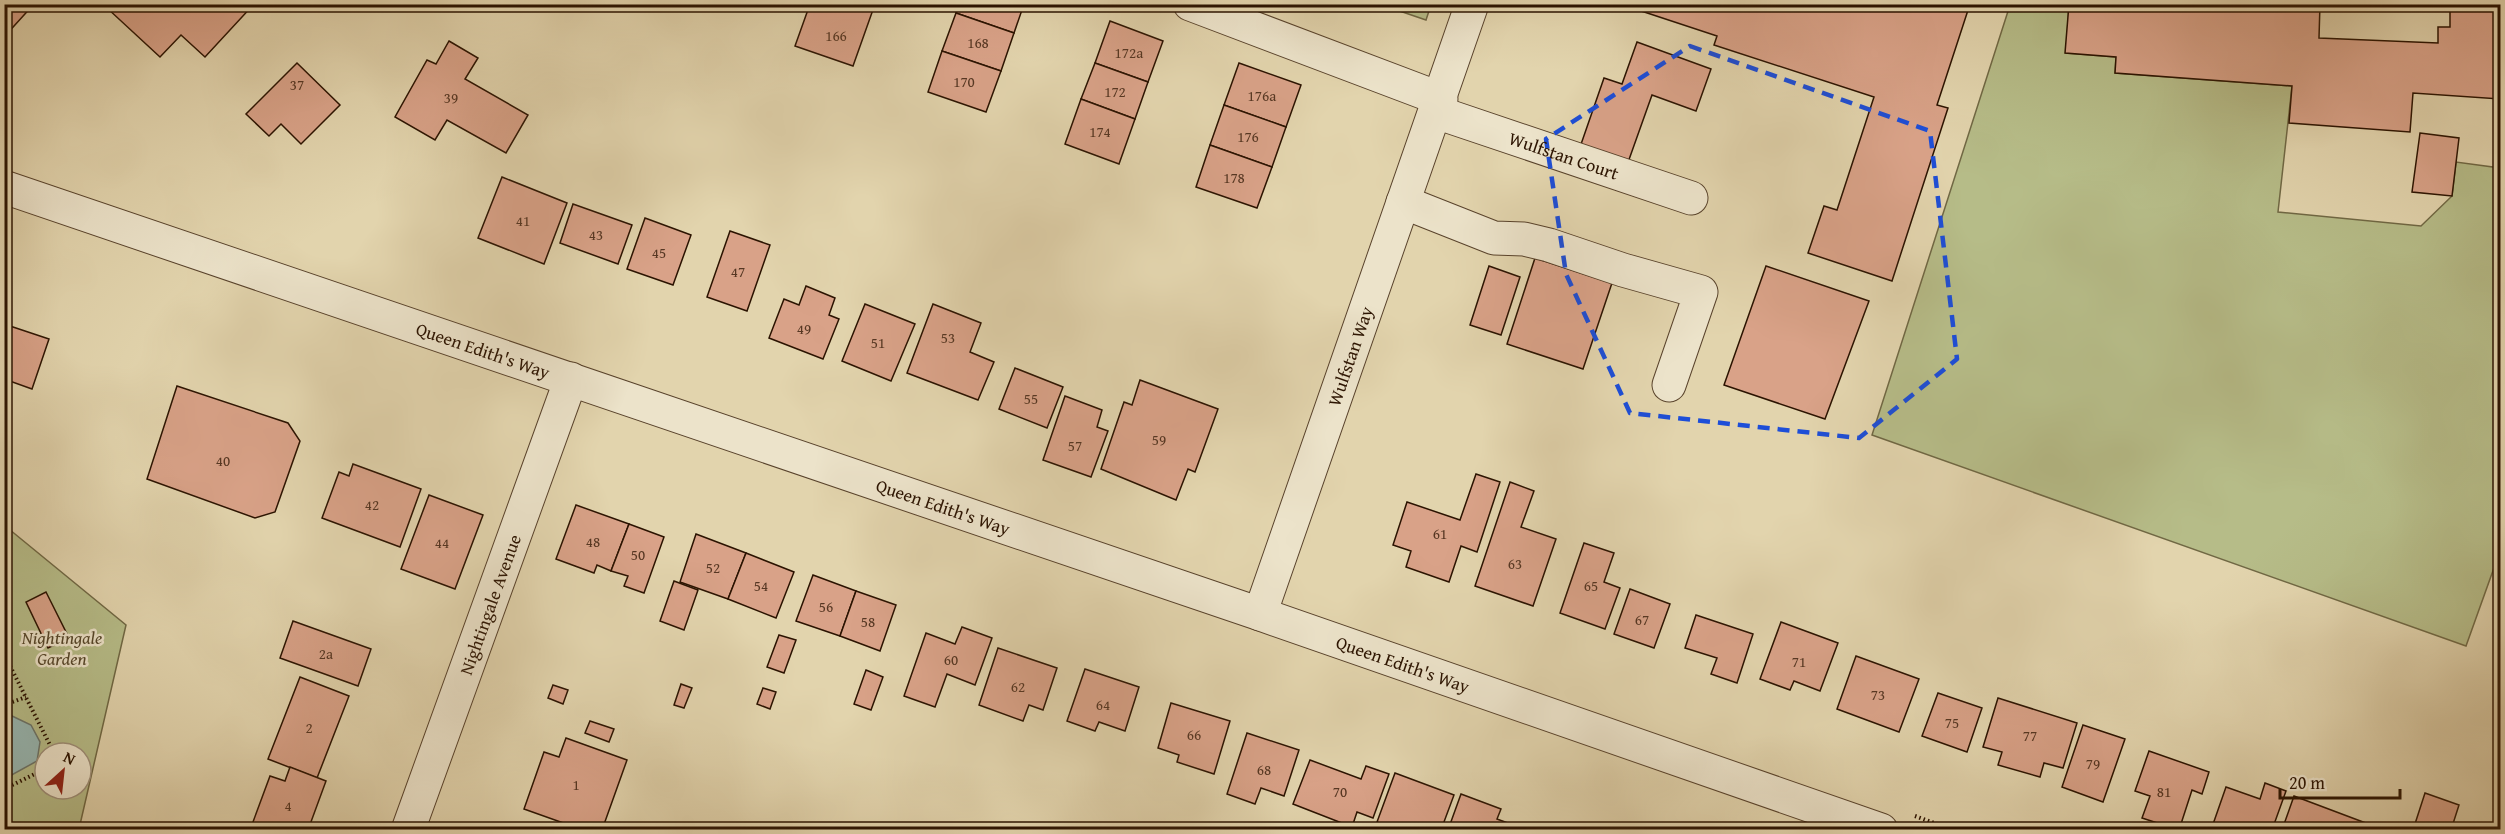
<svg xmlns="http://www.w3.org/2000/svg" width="2505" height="834" font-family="'Gentium Book Plus',serif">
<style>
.green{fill:#b6bc88;stroke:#706844;stroke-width:1.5;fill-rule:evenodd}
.water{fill:#97b7b2;stroke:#6c756b;stroke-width:1.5}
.building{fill:#d9a288;stroke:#2b1301;stroke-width:1.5}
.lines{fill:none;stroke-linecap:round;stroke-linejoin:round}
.minor-casing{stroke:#59432c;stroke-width:35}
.path{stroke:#2b1301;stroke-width:4;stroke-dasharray:1.5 3;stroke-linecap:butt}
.minor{stroke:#ece3ca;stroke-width:33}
.marked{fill:none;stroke:#1d4ed8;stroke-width:4.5;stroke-dasharray:12 8;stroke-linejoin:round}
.labels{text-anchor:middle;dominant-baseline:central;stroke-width:5;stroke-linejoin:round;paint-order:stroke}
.number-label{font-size:15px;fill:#563723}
.street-label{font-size:18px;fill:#2b1301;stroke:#ece3ca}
.park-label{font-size:18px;font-style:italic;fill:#55462a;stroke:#ece3ca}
</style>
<rect width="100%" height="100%" fill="#e2d4ad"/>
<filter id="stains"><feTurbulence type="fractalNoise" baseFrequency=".00333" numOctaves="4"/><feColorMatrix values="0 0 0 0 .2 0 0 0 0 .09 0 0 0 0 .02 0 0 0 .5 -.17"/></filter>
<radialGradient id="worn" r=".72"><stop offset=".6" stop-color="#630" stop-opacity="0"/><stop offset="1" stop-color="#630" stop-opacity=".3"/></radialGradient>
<g class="green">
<path d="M1382 5 1431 4V5L1426 20Z"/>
<path d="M2010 5H2069L2066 53 2116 57 2115 73 2292 86 2278 212 2421 226 2452 196 2456 162 2500 168V551L2466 646 1872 435Z"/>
<path d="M4 525 126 625 79 829H5ZM45 753H81V789H45Z"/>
</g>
<path class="water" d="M10 715 31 725 40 742 37 761 8 777H5V721Z"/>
<g class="building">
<path d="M4 4H34L4 37Z"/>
<path d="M110 4H254L205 57 181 35 160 57 107 8Z"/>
<path d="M810 4H875L853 66 795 46Z"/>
<path d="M959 4H1024L1014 33 956 13Z"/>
<path d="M1620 4H1970L1937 105 1948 108 1892 281 1808 253 1824 206 1837 210 1874 97 1714 45 1717 36Z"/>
<path d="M2069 4H2320L2319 38 2438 43V27H2450V4H2500V99L2413 93 2410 132 2289 123 2292 86 2115 73 2116 57 2065 53Z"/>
<path d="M956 13 1014 33 1001 71 942 51Z"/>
<path d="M1110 21 1163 41 1148 82 1095 63Z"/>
<path d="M449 41 478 58 465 79 528 115 506 153 447 120 435 140 395 117 427 60 436 64Z"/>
<path d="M1637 42 1711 69 1696 111 1652 95 1626 168 1579 150 1604 78 1622 84Z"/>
<path d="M942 51 1001 71 986 112 928 92Z"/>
<path d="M297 63 340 105 301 144 281 124 269 136 246 114Z"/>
<path d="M1095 63 1148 82 1135 119 1081 99Z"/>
<path d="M1239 63 1301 85 1286 127 1224 105Z"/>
<path d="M1081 99 1135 119 1119 164 1065 144Z"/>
<path d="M1224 105 1286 127 1272 167 1210 145Z"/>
<path d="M2420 133 2459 138 2452 196 2412 192Z"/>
<path d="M1210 145 1272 167 1257 208 1196 187Z"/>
<path d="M502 177 567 203 544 264 478 238Z"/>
<path d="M573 204 632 225 618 264 560 243Z"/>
<path d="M645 218 691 235 673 285 627 269Z"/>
<path d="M730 231 770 245 747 311 707 297Z"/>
<path d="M1535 258 1612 283 1583 369 1507 344Z"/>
<path d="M1489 266 1520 277 1501 335 1470 325Z"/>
<path d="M1766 266 1869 301 1825 419 1724 385Z"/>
<path d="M806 286 835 298 829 315 839 319 823 359 769 338 784 299 799 305Z"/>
<path d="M865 304 915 324 891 381 842 361Z"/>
<path d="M933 304 981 323 970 352 994 362 978 400 907 373Z"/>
<path d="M4 324 49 339 32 389 4 379Z"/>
<path d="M1015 368 1063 387 1047 428 999 409Z"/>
<path d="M1140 380 1218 409 1195 472 1188 469 1176 500 1101 469 1124 402 1132 405Z"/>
<path d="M177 386 288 423 300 441 275 512 255 518 147 479Z"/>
<path d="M1065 396 1102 410 1097 427 1108 431 1091 477 1043 460Z"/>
<path d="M353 464 421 489 400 547 322 518 339 472 349 476Z"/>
<path d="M1476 474 1500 482 1477 552 1461 546 1449 582 1406 567 1411 551 1393 545 1407 502 1460 520Z"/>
<path d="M1510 482 1534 491 1521 527 1556 539 1533 606 1475 586Z"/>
<path d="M429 495 483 515 455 589 401 569Z"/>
<path d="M576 505 629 524 611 571 597 565 594 573 556 559Z"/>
<path d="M629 524 664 537 644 593 624 586 628 576 611 571Z"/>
<path d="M696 534 746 553 728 599 680 582Z"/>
<path d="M1584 543 1614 553 1604 582 1620 588 1605 629 1560 613Z"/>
<path d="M746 553 794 572 776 618 728 599Z"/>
<path d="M813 575 856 591 840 636 796 621Z"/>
<path d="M674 581 698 590 684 630 660 621Z"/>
<path d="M1630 589 1670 604 1654 648 1614 634Z"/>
<path d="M856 591 896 605 880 651 840 636Z"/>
<path d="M46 592 69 638 48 648 26 602Z"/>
<path d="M1696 615 1753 634 1737 683 1711 674 1717 658 1685 648Z"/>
<path d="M293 621 371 649 358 686 280 658Z"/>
<path d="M1781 622 1838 643 1820 691 1794 681 1790 690 1760 679Z"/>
<path d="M962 627 992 638 975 685 947 674 935 707 904 696 926 633 955 644Z"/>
<path d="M779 635 796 640 784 673 767 667Z"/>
<path d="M998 648 1057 668 1043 710 1029 705 1023 721 979 705Z"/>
<path d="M1856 656 1919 679 1899 732 1837 709Z"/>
<path d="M1085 669 1139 687 1125 731 1099 722 1095 731 1067 721Z"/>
<path d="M866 670 883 677 871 710 854 704Z"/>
<path d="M300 677 349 696 317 778 268 759Z"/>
<path d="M681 684 692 688 684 708 674 705Z"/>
<path d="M553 685 568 690 563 704 548 698Z"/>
<path d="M763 688 776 692 770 709 757 704Z"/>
<path d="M1938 693 1982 708 1967 752 1922 736Z"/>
<path d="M1998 698 2077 723 2063 768 2044 763 2040 777 1998 765 2002 752 1983 747Z"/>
<path d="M1171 703 1230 721 1214 774 1177 762 1179 755 1158 748Z"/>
<path d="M590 721 614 729 609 742 585 733Z"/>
<path d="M2083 725 2125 739 2103 802 2062 787Z"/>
<path d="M1247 733 1299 750 1284 796 1261 788 1255 804 1227 794Z"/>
<path d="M566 738 627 760 602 830H583L524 809 544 752 559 757Z"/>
<path d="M2149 751 2209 772 2202 794 2192 790 2179 830 2142 818 2150 796 2135 791Z"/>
<path d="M1310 760 1361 779 1366 766 1389 774 1373 818 1357 812 1352 827 1293 804Z"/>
<path d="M290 767 326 781 308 830H250L270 776 285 781Z"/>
<path d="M1395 773 1454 795 1441 830H1397L1377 822Z"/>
<path d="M2265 783 2286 791 2272 830H2211L2226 787 2260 799Z"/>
<path d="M2425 793 2459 805 2451 830H2413Z"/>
<path d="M1461 794 1501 809 1497 819 1516 826 1515 830H1448Z"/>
<path d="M2294 796 2371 825 2369 830H2282Z"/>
</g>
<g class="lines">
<g class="minor-casing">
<g id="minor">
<path d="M1190 4 1441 99"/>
<path id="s1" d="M1436 112 1691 198"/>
<path id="s2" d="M4 187 1260 614 1881 830"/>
<path d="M1403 202 1494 238 1524 239 1549 245 1623 270 1701 292 1669 385"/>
<path id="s3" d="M1260 614 1472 4"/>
<path id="s4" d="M408 830 571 379"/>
</g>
</g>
<g class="path">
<path d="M4 654 54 753"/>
<path d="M4 705 26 697"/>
<path d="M4 789 45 769"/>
<path d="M1915 816 1954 830"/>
</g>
<use href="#minor" class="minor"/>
</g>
<path class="marked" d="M1690 46 1930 131 1957 359 1859 438 1630 413 1566 274 1546 139Z"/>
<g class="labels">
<g class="number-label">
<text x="836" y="35">166</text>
<text x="978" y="42">168</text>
<text x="1129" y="52">172a</text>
<text x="964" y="81">170</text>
<text x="297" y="84">37</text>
<text x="1115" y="91">172</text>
<text x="1262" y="95">176a</text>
<text x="451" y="97">39</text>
<text x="1100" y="131">174</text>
<text x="1248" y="136">176</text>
<text x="1234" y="177">178</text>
<text x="523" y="220">41</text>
<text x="596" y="234">43</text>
<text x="659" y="252">45</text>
<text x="738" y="271">47</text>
<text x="804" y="328">49</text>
<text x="948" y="337">53</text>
<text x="878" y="342">51</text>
<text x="1031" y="398">55</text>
<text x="1159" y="439">59</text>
<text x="1075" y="445">57</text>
<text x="223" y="460">40</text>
<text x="372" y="504">42</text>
<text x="1440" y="533">61</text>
<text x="593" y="541">48</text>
<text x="442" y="542">44</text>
<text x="638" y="554">50</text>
<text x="1515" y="563">63</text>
<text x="713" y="567">52</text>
<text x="761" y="585">54</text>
<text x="1591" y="585">65</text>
<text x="826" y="606">56</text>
<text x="1642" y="619">67</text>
<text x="868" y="621">58</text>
<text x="326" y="653">2a</text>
<text x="951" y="659">60</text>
<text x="1799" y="661">71</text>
<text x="1018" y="686">62</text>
<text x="1878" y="694">73</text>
<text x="1103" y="704">64</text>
<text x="1952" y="722">75</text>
<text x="309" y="727">2</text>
<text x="1194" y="734">66</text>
<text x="2030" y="735">77</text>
<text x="2093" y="763">79</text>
<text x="1264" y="769">68</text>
<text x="576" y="784">1</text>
<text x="1340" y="791">70</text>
<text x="2164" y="791">81</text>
<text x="288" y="805">4</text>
</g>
<g class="street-label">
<text stroke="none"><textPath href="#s1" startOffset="135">Wulfstan Court</textPath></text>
<text stroke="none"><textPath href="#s2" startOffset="506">Queen Edith's Way</textPath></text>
<text stroke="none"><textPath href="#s3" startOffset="273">Wulfstan Way</textPath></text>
<text stroke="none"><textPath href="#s2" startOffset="992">Queen Edith's Way</textPath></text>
<text stroke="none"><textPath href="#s4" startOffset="240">Nightingale Avenue</textPath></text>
<text stroke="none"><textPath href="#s2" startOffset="1478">Queen Edith's Way</textPath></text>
</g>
<g class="park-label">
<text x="62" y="637">Nightingale<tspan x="62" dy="21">Garden</tspan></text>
</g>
</g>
<rect width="2505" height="834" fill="none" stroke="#e2d4ad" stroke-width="24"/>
<rect x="6" y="6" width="2493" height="822" fill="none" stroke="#2b1301" stroke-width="3"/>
<rect x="12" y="12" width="2481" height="810" fill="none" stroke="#2b1301" stroke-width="1.5"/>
<g transform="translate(63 771) rotate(27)"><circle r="28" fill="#ece3ca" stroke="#9f907a" stroke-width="1.5"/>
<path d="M0-4.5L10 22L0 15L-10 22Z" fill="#8f2418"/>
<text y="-9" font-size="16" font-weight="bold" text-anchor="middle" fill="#2b1301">N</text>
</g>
<path d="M2280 789v9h120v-9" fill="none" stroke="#2b1301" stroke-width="3"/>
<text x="2289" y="789" font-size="18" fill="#2b1301" stroke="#ece3ca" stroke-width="4.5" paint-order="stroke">20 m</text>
<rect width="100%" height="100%" filter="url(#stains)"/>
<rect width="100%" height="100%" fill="url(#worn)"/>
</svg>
